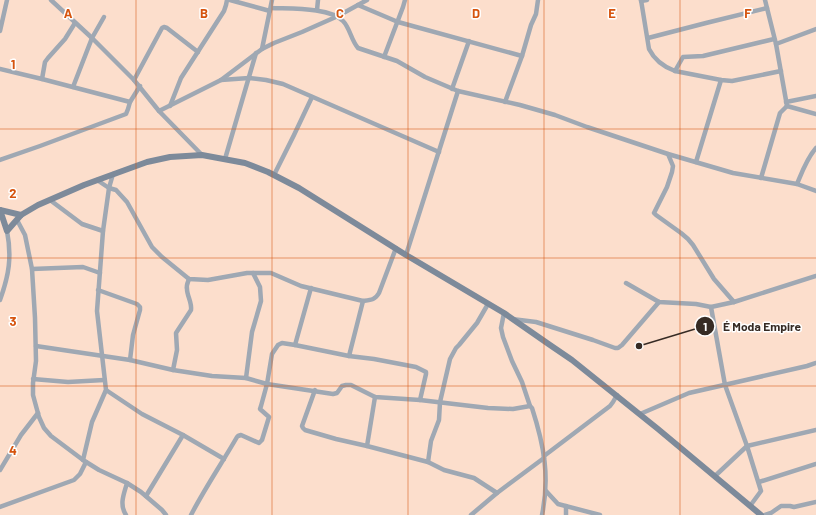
<svg xmlns="http://www.w3.org/2000/svg" width="816" height="515" font-family="Barlow,sans-serif">
<style>
.lines{fill:none;stroke-linecap:round;stroke-linejoin:round}
.street{stroke:#9fa8b3;stroke-width:4.5}
.secondary{stroke:#7d8a9a;stroke-width:6}
.grid{fill:none;stroke:#d6540e;stroke-width:1;stroke-opacity:0.55}
.grid-label{font-size:13px;text-anchor:middle;font-weight:bold;fill:#d6540e;stroke:#fff;stroke-width:3;stroke-linejoin:round;paint-order:stroke}
.leader{fill:none;stroke:#362b24;stroke-width:1.5}
.callout-dot{fill:#362b24;stroke:#fff;stroke-width:1.5}
.mark-label{font-size:12px;text-anchor:middle;font-weight:bold;fill:#fff}
.callout-label{font-size:12px;text-anchor:middle;font-weight:bold;fill:#362b24;stroke:#fff;stroke-width:3;stroke-linejoin:round;paint-order:stroke}
</style>
<rect width="100%" height="100%" fill="#fcdecc"/>
<g class="lines">
<g class="street">
<path d="M51 0 92 38 134 80 159 111 202 155"/>
<path d="M230 0 270 11"/>
<path d="M641 0 649 49C654 59 664 67 675 71L721 80 732 81 781 71"/>
<path d="M765 0 776 44 787 106"/>
<path d="M641 1 647 0"/>
<path d="M358 5 398 22 522 56"/>
<path d="M271 8C289 9 330 7 343 21 350 28 351 40 358 48L397 61 425 77 458 91 520 105 555 115 587 127 668 154 733 173 797 184 816 191"/>
<path d="M317 10 318 0"/>
<path d="M0 31 7 0"/>
<path d="M648 38 706 23 767 8"/>
<path d="M776 44 816 29"/>
<path d="M262 49 272 0"/>
<path d="M384 57 403 7 405 0"/>
<path d="M0 69 42 79 130 102"/>
<path d="M675 71 683 57 703 56 774 39"/>
<path d="M42 79 45 62 48 58 65 39 75 23"/>
<path d="M134 80 162 28 164 27 167 28 198 52"/>
<path d="M221 80 249 78 266 80 283 84 439 152"/>
<path d="M73 87 92 38 104 17"/>
<path d="M452 89 469 41"/>
<path d="M505 102 522 56 531 25 536 14 538 0"/>
<path d="M786 102 816 96"/>
<path d="M170 106 181 78 224 11 226 5 227 0"/>
<path d="M787 106 816 114"/>
<path d="M159 111 221 80 262 49 274 43 302 32 338 16 367 0"/>
<path d="M668 154 673 166 672 172 667 187 654 213 656 215 681 233 688 239 693 245 714 279 734 302"/>
<path d="M225 159 256 53"/>
<path d="M0 160 40 146 126 114 128 109 130 102 140 86"/>
<path d="M696 162 721 80"/>
<path d="M274 175 294 135 312 97"/>
<path d="M761 178 780 113 787 106"/>
<path d="M97 180 109 188 116 190 127 202 152 247 162 257 189 279 208 280 247 273H271L301 286 363 301C371 300 375 300 379 293L396 248"/>
<path d="M797 184C802 172 807 158 816 148"/>
<path d="M50 200 82 224 103 231"/>
<path d="M17 220 25 235 32 269 35 318 36 361 33 383V395L39 417 44 428 51 436 83 460 99 470 127 483 141 492 162 510 166 515"/>
<path d="M406 255 458 91"/>
<path d="M32 269 83 267 100 273"/>
<path d="M626 283 659 302 696 304 711 307 734 302 816 276"/>
<path d="M98 290 137 304 140 307V310L133 335 130 360"/>
<path d="M0 300C9 275 12 257 7 231"/>
<path d="M711 307 725 385 747 446 761 491 750 506"/>
<path d="M504 313 501 328 503 337 512 361 522 382 530 406 532 408C544 445 550 477 542 515"/>
<path d="M512 319 536 322 593 340 615 348H618L622 345 659 302"/>
<path d="M295 345 311 288"/>
<path d="M36 346 130 360 173 370 212 376 246 378 267 384 333 394 337 393 342 386 346 385H351L375 397 420 400 488 408 513 409 530 406"/>
<path d="M349 356 363 301"/>
<path d="M173 370 177 350 176 333 191 310C192 302 187 296 187 289 186 285 188 282 189 279"/>
<path d="M246 378 252 332 261 301 260 287 253 273"/>
<path d="M33 379 68 382 104 380"/>
<path d="M106 390 142 414 183 435 224 459"/>
<path d="M315 390 302 426 303 428 305 430 336 439 367 446 428 462 444 470 474 478 497 493"/>
<path d="M640 414 689 393 807 366 816 363"/>
<path d="M367 446 375 397"/>
<path d="M544 456 610 406 613 402 617 395"/>
<path d="M83 460 92 422 106 390 97 311 103 231 109 188 113 174"/>
<path d="M428 462 431 441 439 420 440 402 450 359 456 348 459 345 477 323 488 304"/>
<path d="M0 470 21 435 38 413"/>
<path d="M715 476 747 446 816 430"/>
<path d="M759 482 816 464"/>
<path d="M546 491 558 504 600 515"/>
<path d="M146 496 183 435"/>
<path d="M566 506V515"/>
<path d="M0 507 74 480 80 474 86 462"/>
<path d="M126 515C119 504 124 494 127 483"/>
<path d="M191 515C205 488 222 463 237 437L238 436 241 435 259 443 262 440 269 417 260 409 261 406 267 384 272 354 278 345 282 343 295 345 349 356 374 359 416 367 426 372V374L420 400"/>
<path d="M471 515 497 493 544 458"/>
<path d="M765 515 771 513 781 506H790L794 507 816 502"/>
</g>
<g class="secondary">
<path d="M0 210 7 231 21 215 38 205 84 185 147 162 170 157 202 155 245 163 268 172 299 188 406 255 504 313 550 345 572 360 658 429 761 515"/>
<path d="M0 210 21 215"/>
</g>
</g>
<path class="grid" d="M136 0V515M272 0V515M408 0V515M544 0V515M680 0V515M0 129H816M0 258H816M0 386H816"/>
<g class="grid-label">
<text x="68" y="18">A</text>
<text x="204" y="18">B</text>
<text x="340" y="18">C</text>
<text x="476" y="18">D</text>
<text x="612" y="18">E</text>
<text x="748" y="18">F</text>
<text x="13" y="69">1</text>
<text x="13" y="198">2</text>
<text x="13" y="326">3</text>
<text x="13" y="455">4</text>
</g>
<path class="leader" d="M639 346L705 326"/>
<g class="callout-dot">
<circle cx="639" cy="346" r="4"/>
<circle cx="705" cy="326" r="10"/>
</g>
<g class="mark-label">
<text x="705" y="331">1</text>
</g>
<g class="callout-label">
<text x="762" y="331">É Moda Empire</text>
</g>
</svg>
